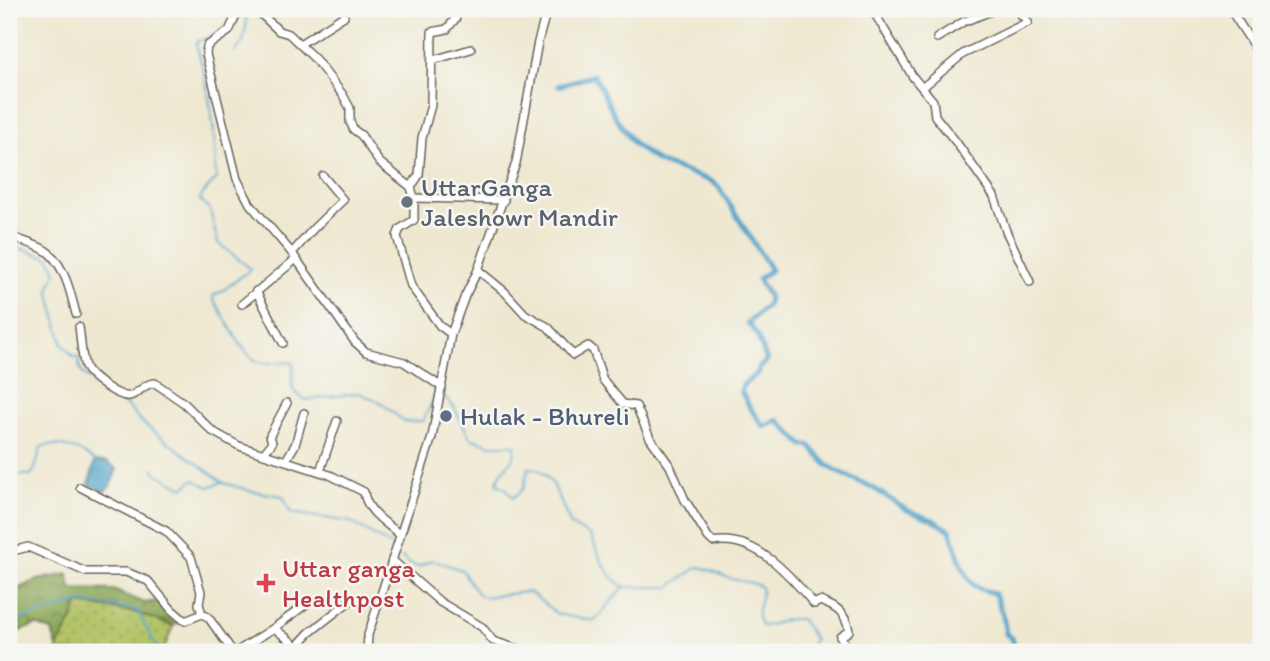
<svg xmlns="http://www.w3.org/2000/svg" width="1270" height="661" font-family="Itim,sans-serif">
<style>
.green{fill:url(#green-dots);stroke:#687041;stroke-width:2}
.forest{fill:url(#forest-crowns);stroke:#55623c;stroke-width:2}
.water{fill:#50a3cb;stroke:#366074;stroke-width:2}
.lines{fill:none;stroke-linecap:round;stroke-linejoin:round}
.stream{stroke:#50a3cb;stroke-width:2}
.canal{stroke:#50a3cb;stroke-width:5}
.minor-casing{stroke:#66635b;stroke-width:10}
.minor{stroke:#fff;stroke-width:7}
.worship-dot{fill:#6b7280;stroke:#f6f6f2;stroke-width:2.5}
.service-dot{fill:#5c6f8a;stroke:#f6f6f2;stroke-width:2.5}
.health-dot{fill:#e0444e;stroke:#f6f6f2;stroke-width:2.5}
.labels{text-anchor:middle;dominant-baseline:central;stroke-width:5;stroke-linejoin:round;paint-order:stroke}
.worship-label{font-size:26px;fill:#5b616d;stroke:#f6f6f2;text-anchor:start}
.service-label{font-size:26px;fill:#4e5e75;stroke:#f6f6f2;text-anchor:start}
.health-label{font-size:26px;fill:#be3a42;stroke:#f6f6f2;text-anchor:start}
</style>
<defs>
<pattern id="green-dots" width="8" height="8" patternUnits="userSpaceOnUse" patternTransform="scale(1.75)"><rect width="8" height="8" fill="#b3c366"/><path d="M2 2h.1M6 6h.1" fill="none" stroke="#99a758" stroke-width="1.8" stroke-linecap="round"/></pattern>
<pattern id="forest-crowns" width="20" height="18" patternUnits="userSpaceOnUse" patternTransform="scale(1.75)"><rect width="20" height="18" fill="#8ea95b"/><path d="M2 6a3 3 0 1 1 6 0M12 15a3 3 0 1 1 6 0" fill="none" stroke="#73894a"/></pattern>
</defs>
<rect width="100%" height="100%" fill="#f6f6f2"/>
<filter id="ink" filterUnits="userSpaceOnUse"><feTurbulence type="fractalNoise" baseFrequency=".0143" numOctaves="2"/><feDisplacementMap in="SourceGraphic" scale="14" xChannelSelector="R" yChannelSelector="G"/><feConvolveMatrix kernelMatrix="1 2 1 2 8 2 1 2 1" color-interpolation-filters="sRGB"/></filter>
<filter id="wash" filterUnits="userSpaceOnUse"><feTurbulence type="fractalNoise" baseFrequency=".00686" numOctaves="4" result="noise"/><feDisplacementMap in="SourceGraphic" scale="28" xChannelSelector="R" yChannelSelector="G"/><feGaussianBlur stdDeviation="1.57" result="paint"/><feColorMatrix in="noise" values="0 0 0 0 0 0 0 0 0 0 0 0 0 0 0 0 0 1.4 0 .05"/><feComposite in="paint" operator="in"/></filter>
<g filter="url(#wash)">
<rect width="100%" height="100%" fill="#efe8d0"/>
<path class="green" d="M77 603 134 612 173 626 163 652H58L57 647 73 619Z"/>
<path class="forest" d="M68 574 71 589 113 590 144 603 156 601 183 620 173 626 134 612 78 604 73 619 57 647 52 631 36 625 9 635V592L38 580Z"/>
<path class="water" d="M95 461 107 462 117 469 110 486 104 492 89 484Z"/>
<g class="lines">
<g class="stream">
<path d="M217 35 198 41 196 44C210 89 216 132 216 179L202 195 200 200 210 210 218 243 251 269 221 292 214 295 213 299C225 315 243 358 259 362 270 365 282 361 293 363 296 382 283 387 306 400L359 393 380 402 405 422 423 421 436 394"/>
<path d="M235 52 243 42 247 21 242 12"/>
<path d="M9 245 50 258 56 272 49 290 63 345 73 356 79 358C78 373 84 375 96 383"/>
<path d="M112 394 121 400 145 425 224 483 251 491 283 496 291 513 351 522 391 546"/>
<path d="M442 394 454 407 470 438 491 445H515C518 463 499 467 497 484L506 488 513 498 524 488 528 468 538 469 543 473 553 484 571 525 590 536 603 564 614 579 624 587H669L698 567C713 569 718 575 732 579 743 582 751 581 761 587 765 602 751 609 762 626 776 625 788 616 802 620L814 639 809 652"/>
<path d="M153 468 156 473 183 488 194 479 208 487 223 482"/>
<path d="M9 478 18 475H31L35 469 41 447C59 441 81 450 95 461"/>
<path d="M402 557 408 563 418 567 432 560 462 570 477 593 483 597 525 592 531 593 557 614 594 621 624 587"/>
<path d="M9 622 82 602 137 610 159 652"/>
</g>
<path class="canal" d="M558 86 594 75 616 118 634 144 658 162 711 181 718 186 771 270 758 279 769 297 768 304 748 323 757 335 767 361 758 368 759 372 743 385 741 391 750 408 764 427 778 420 803 445H809L827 465 837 471 873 488 907 510 933 520 950 530C956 545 963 580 978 588 983 590 989 591 995 594L1003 616 1006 634 1012 638 1016 652"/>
</g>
</g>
<g filter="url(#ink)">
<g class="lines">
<g class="minor-casing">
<g id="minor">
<path d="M239 9 229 31 207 46 206 54 237 179 250 204 292 253 355 342 366 352 404 362 442 387"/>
<path d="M247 9 262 15 279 31 289 34 315 59 343 95 350 108V122L354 130 361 135 379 162 411 187"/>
<path d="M457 9 456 18 447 29 432 32 431 105 422 138 419 175 411 187 414 198 504 200"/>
<path d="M872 9 913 77 933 101 935 116 956 142 994 196 1006 231 1030 282"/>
<path d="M1230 9 1261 57"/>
<path d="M755 11 760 9"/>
<path d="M264 16 275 9"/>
<path d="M937 38 963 22 996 9"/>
<path d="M300 44 344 16"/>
<path d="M433 60 471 49"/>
<path d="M923 87 963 54 1028 22 1016 9"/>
<path d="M414 198V220L400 229 397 236 411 286 440 326 451 334"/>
<path d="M9 235C21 242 39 244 49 253 65 267 71 294 76 314"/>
<path d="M292 253 314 228 343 200 323 176"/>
<path d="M478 270 505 292 525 314 548 327 573 355 588 346 593 350 603 380 623 404 636 406 650 438 670 466 685 500 708 537 713 542C755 534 790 575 814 604L820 601C836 607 846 613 849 631L840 637 851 652"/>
<path d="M256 291 283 343"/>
<path d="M242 304 296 259"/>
<path d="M79 327C81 339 81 354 85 366 88 376 120 399 130 396 140 393 144 383 155 383L184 403 212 431 239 446 330 475 364 492C366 511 385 522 399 534"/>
<path d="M264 453 272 443 270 435 287 403"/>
<path d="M286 460 295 445 304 413"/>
<path d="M320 471 337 421"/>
<path d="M80 487 166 531 191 557 201 592 199 604 202 614"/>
<path d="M9 552 28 547 86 572H126L148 581 172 610 185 621 202 614 208 617 233 652"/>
<path d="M392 560 440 602 482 627 493 641 527 652"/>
<path d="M274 628 309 602"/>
<path d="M297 646 309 633 351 600 378 601"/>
<path d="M236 652 274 628 304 652"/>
<path d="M367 652 368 635 432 437 451 334 465 296 478 270 516 163 538 42 547 9"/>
</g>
</g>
<use href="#minor" class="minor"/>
</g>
</g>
<circle class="worship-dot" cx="407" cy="202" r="7"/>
<circle class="service-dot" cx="446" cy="416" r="7"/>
<path class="health-dot" d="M262.5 572.5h7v7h7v7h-7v7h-7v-7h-7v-7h7z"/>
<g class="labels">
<g class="worship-label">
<text x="421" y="187">UttarGanga<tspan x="421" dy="30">Jaleshowr Mandir</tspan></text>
</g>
<g class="service-label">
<text x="460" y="416">Hulak - Bhureli</text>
</g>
<g class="health-label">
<text x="282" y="568">Uttar ganga<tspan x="282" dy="30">Healthpost</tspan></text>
</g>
</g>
<rect width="1270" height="661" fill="none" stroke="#f6f6f2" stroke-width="35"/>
</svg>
